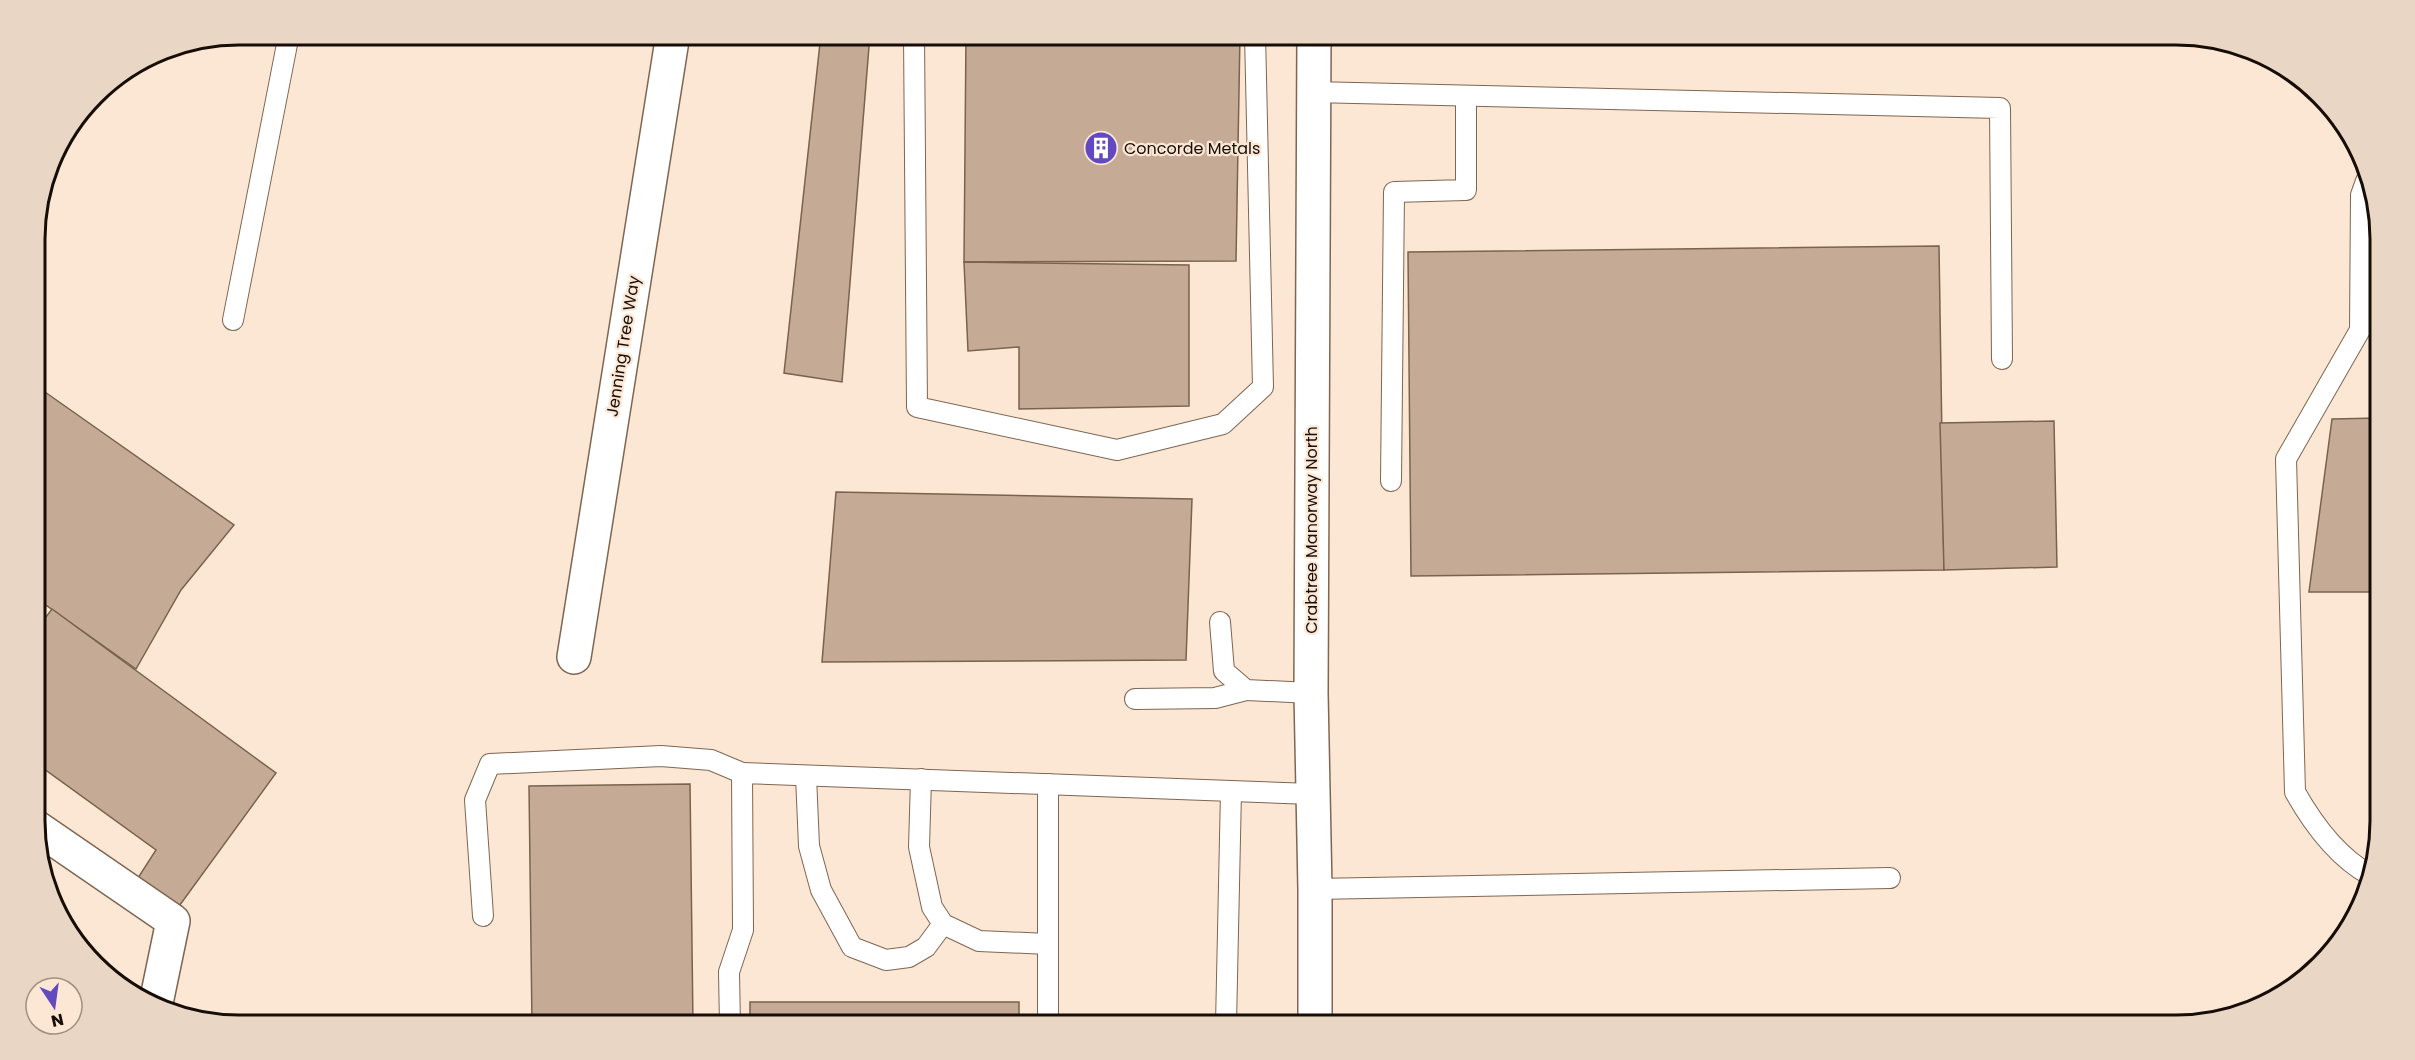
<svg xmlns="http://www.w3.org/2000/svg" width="2415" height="1060" font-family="Poppins,sans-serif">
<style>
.building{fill:#c5ab95;stroke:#79624e;stroke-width:1.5}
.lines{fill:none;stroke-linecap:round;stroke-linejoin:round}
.service-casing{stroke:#7e6652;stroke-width:22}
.minor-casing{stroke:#7e6652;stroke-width:36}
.service{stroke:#fff;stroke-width:20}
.minor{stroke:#fff;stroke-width:33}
.labels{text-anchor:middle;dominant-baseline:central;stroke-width:4.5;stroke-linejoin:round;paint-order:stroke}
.poi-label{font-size:16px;fill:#160d06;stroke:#fce7d4;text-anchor:start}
.street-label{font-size:16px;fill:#160d06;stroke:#fce7d4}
.rim{fill:none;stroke:#160d06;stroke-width:3}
</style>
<rect width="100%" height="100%" fill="#fce7d4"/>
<g class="building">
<path d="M821 34H870L842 382 784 373Z"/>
<path d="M966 34H1240L1236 261 964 262Z"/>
<path d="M1939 246 1944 570 1411 576 1408 252Z"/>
<path d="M964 262 1189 265V406L1019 409V347L968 351Z"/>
<path d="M35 385 234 525 181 590 136 669 36 598Z"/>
<path d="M2379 418 2380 592H2309L2332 419Z"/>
<path d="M2054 421 2057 567 1944 570 1940 423Z"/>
<path d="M836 492 1192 499 1186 660 822 662Z"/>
<path d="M52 609 276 773 177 909 136 881 156 850 36 763V630Z"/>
<path d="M690 784 693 1025H532L529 786Z"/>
<rect x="750" y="1002" width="269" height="23"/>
</g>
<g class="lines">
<g class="service-casing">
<g id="service">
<path d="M914 34 917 407 1117 450 1223 424 1263 387 1255 34"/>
<path d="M1312 92 2000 108 2002 359"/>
<path d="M2366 181 2361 195 2360 330 2286 459 2295 792C2313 824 2337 857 2370 875"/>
<path d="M233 320 289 34"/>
<path d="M1391 481 1394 192 1466 190V97"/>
<path d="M1220 622 1224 671 1246 690 1311 693"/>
<path d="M1135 699 1215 698 1246 690"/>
<path d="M806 776 809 846 821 890 852 947 886 960 909 957 926 947 943 924"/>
<path d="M921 779 919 847 932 907 943 924 979 941 1048 944"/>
<path d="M1048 784V1025"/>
<path d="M1315 889 1890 878"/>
<path d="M483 916 475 800 490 764 661 756 711 760 742 773"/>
<path d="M730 1025 729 972 743 930 742 773 1312 794"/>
<path d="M1226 1025 1231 791"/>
</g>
</g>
<g class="minor-casing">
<g id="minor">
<path d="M1314 34 1311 693 1315 889V1025"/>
<path d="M574 657 673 34"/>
<path d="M36 827 173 921 156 1003"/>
</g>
</g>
<use href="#service" class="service"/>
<use href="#minor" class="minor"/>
</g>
<defs>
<g id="building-disc" transform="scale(1.725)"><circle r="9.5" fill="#6249c1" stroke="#fce7d4"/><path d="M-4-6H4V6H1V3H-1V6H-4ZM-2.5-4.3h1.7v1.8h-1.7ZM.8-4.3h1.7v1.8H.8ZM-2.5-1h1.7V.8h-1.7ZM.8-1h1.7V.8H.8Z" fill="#fff"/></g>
</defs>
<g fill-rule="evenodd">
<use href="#building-disc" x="1101" y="148"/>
</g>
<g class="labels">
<g class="poi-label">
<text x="1124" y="148">Concorde Metals</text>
</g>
<g class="street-label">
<text transform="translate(623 346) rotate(-81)">Jenning Tree Way</text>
<text transform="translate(1311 530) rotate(-90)">Crabtree Manorway North</text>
</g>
</g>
<path d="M0 0H2415V1060H0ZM239 45H2176A194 194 0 0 1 2370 239V821A194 194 0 0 1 2176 1015H239A194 194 0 0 1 45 821V239A194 194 0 0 1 239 45Z" fill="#ead6c4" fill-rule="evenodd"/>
<path class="rim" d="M239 45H2176A194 194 0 0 1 2370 239V821A194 194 0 0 1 2176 1015H239A194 194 0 0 1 45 821V239A194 194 0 0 1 239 45Z"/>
<g transform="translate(54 1006) rotate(167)"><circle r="28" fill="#fce7d4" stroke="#a09082" stroke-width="1.5"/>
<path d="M0-4.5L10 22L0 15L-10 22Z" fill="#6249c1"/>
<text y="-9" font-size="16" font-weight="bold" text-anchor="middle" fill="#160d06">N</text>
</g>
</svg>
